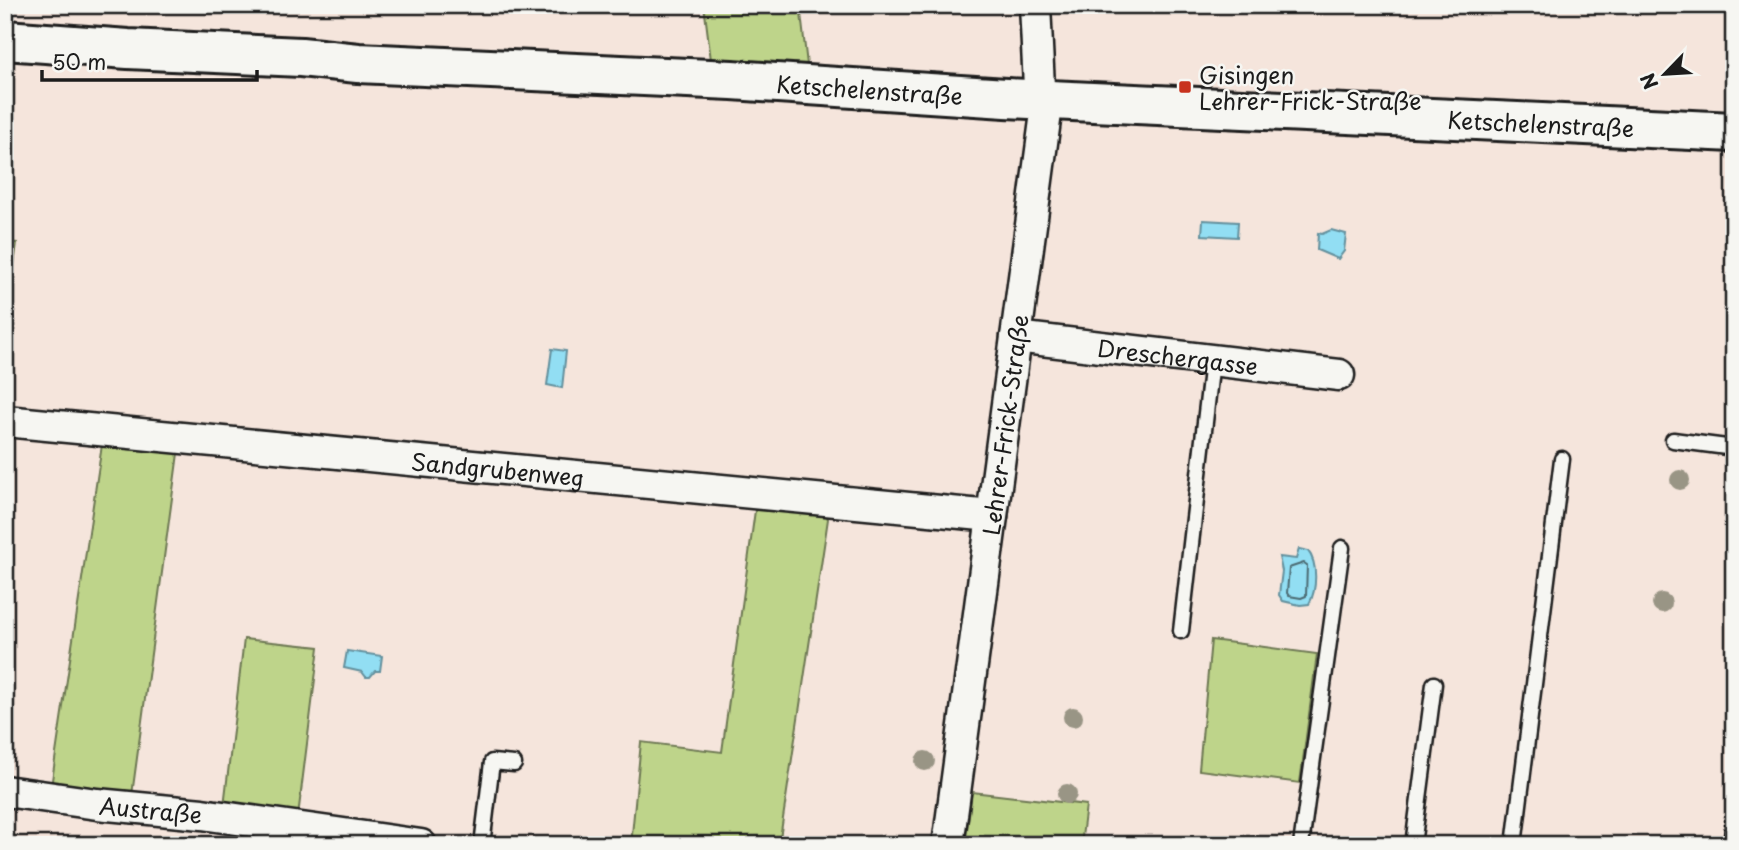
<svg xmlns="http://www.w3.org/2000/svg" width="1739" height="850" font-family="'Playpen Sans',sans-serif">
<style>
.green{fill:#bed48a;stroke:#6d7853;stroke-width:2}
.water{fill:#92def3;stroke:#63909d;stroke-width:2}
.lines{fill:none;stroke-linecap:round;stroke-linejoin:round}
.shore{stroke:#4b6a72;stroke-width:2}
.service-casing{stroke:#1c1c1c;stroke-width:19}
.minor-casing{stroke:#1c1c1c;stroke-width:35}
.secondary-casing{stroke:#1c1c1c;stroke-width:44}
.service{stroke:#f6f6f2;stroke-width:14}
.minor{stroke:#f6f6f2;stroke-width:30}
.secondary{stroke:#f6f6f2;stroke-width:38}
.tree{fill:#999585}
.poi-dot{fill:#c8321e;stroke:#f6f6f2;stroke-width:2.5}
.labels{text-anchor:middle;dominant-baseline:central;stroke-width:5;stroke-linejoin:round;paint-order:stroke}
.poi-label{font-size:23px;fill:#1c1c1c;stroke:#f6f6f2;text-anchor:start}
.street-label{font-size:23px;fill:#1c1c1c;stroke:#f6f6f2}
</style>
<rect width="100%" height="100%" fill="#f5e5dc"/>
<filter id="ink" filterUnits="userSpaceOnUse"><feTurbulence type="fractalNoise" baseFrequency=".0143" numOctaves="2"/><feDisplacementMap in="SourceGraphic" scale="14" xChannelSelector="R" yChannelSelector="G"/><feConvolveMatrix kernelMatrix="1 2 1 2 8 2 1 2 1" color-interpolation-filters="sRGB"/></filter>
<g filter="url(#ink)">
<g class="green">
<path d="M704 5H800L807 65 711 60Z"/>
<path d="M5 242 17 243 5 330Z"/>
<path d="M103 438 179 446 132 795 51 787Z"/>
<path d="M756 503 825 512 828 519 779 845H631L641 742 722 752Z"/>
<path d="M244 639 319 647 298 816 224 806Z"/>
<path d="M1211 640 1317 654 1300 783 1199 770Z"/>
<path d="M972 792 1086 805 1081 845H965Z"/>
</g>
<g class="water">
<path d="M1203 220 1238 222 1237 237 1202 235Z"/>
<path d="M1331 230 1346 234 1344 251 1338 259 1317 250 1318 233 1322 234Z"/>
<path d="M552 349 566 351 562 388 547 385Z"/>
<path d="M1299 549 1308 551C1318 563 1317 590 1309 604L1300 605 1283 601 1279 595 1282 571 1279 557 1296 559Z"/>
<path d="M347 651 382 656 380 671H375L370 677H366L362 672 344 668Z"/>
</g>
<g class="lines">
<path class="shore" d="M1304 563 1307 565 1306 596 1301 598 1289 596 1287 593 1289 568Z"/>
<g class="service-casing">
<g id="service">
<path d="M1673 440 1734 448"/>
<path d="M1181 631 1212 361"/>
<path d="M482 845 492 762 514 764"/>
<path d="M1301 845 1342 548"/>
<path d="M1413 845 1434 684"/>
<path d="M1514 845 1562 459"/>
<path d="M1731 845 1734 821"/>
</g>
</g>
<g class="minor-casing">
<g id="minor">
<path id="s1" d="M1016 337 1339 375"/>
<path id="s2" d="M5 421 992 516"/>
<path id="s3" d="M5 791 97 804 202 814 421 845"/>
<path id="s4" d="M948 845 1046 113 1039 87 1035 5"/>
</g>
</g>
<g class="secondary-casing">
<g id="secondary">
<path id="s5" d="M5 40 128 49 301 57 358 63 732 80 1006 98 1734 132"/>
</g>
</g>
<use href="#service" class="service"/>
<use href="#minor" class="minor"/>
<use href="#secondary" class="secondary"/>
</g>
<g class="tree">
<circle cx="1680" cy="480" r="10"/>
<circle cx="1662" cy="603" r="10"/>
<circle cx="1073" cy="717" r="10"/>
<circle cx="925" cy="761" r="10"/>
<circle cx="1067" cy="794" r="10"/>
</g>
</g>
<rect class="poi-dot" x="1178" y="80" width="14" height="14" rx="3.5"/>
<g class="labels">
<g class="poi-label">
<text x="1199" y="74">Gisingen<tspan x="1199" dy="26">Lehrer-Frick-Straße</tspan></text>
</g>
<g class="street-label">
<text stroke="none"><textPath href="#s5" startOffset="866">Ketschelenstraße</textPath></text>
<text stroke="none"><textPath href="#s5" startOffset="1538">Ketschelenstraße</textPath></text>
<text stroke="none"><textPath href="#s1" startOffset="163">Dreschergasse</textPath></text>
<text stroke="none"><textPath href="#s4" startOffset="424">Lehrer-Frick-Straße</textPath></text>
<text stroke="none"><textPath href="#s2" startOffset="495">Sandgrubenweg</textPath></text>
<text stroke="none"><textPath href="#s3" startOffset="147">Austraße</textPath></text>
</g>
</g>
<rect width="1739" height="850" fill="none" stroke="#f6f6f2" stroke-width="28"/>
<rect x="14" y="14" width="1711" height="822" fill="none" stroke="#1c1c1c" stroke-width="2.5" filter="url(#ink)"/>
<g transform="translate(1665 74) rotate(245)" stroke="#f6f6f2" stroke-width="5" paint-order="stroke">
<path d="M0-5L12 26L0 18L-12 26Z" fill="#1c1c1c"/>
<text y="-10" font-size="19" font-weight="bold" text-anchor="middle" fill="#1c1c1c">N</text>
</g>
<path d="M42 70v10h215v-10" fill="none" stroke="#1c1c1c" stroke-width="3.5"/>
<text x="52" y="70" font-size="21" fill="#1c1c1c" stroke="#f6f6f2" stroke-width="5" paint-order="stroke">50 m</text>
</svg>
